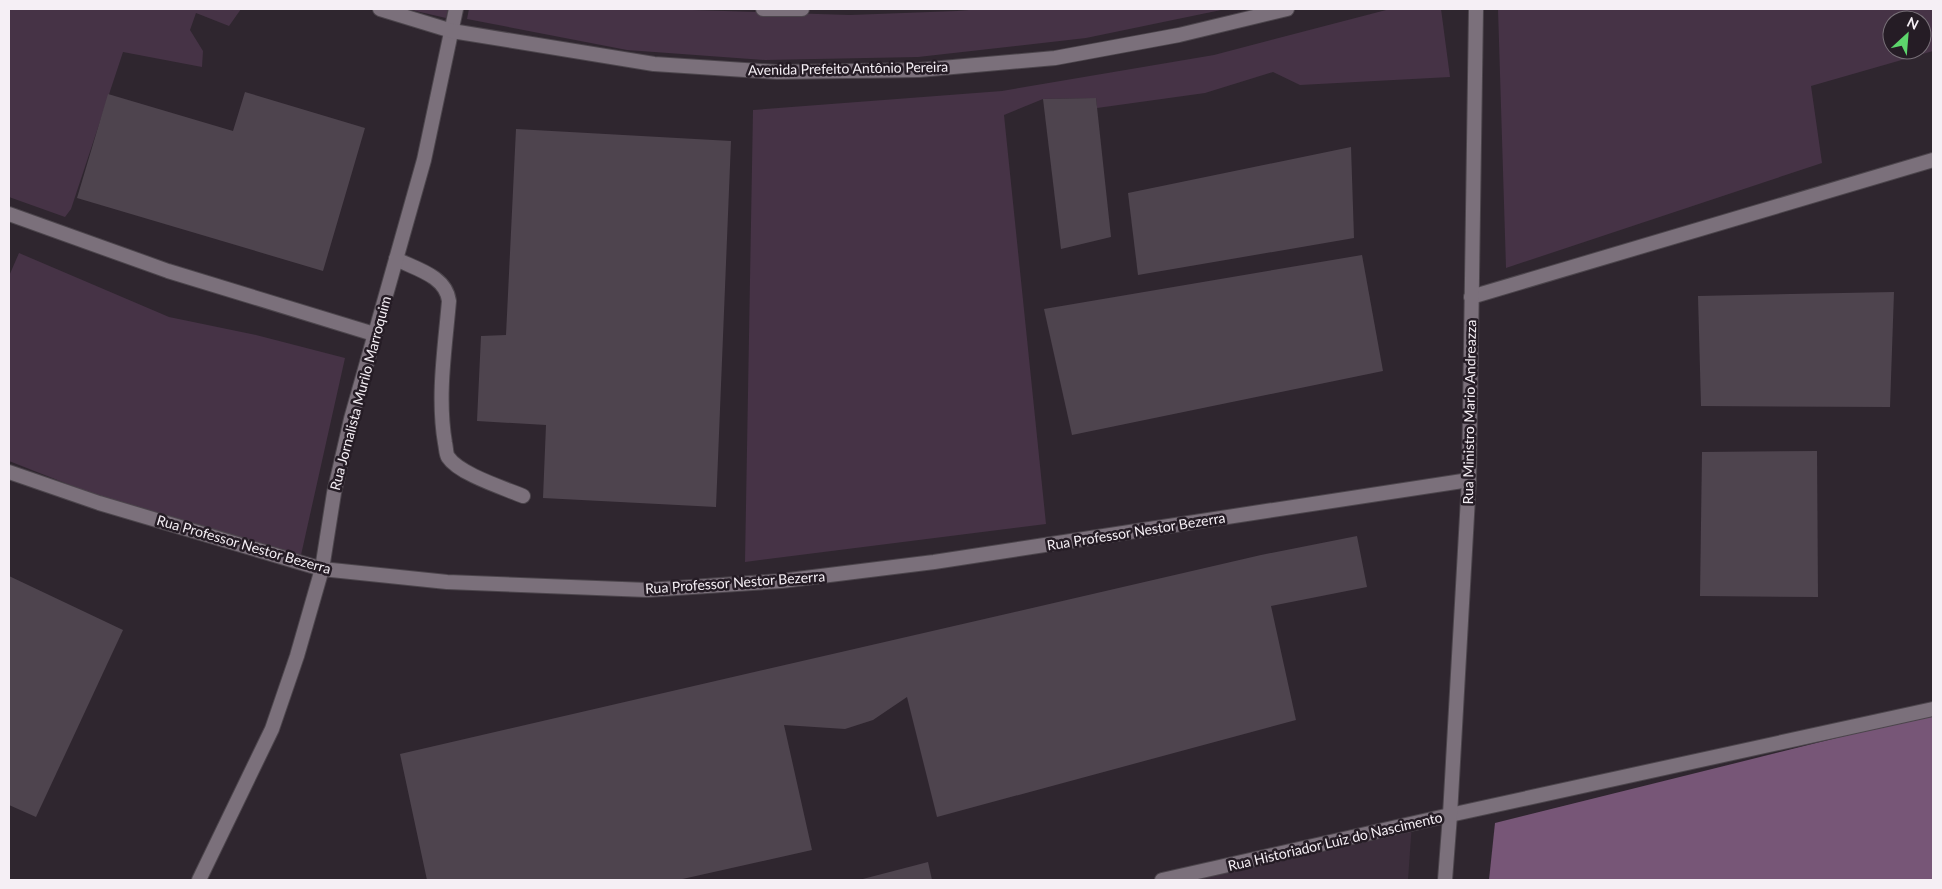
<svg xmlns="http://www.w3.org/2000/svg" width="1942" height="889" font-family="Lato,sans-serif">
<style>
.built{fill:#3c2e3c}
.green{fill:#463346;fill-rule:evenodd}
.forest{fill:#775677}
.building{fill:#4e444e}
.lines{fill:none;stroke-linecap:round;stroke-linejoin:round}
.service-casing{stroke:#4c454c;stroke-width:16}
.minor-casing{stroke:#4c454c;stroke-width:16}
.tertiary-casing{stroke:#4c454c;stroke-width:16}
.service{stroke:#7b707b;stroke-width:14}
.minor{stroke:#7b707b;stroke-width:14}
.tertiary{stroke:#7b707b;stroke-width:14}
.labels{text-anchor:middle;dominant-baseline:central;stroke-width:5;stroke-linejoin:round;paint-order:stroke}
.street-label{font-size:14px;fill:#f5eff5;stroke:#251c25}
</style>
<rect width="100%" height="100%" fill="#2f262f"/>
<path class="built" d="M1412 823 1408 880H1169Z"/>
<g class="green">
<path d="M9 9H241L229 26 196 13 190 30 203 51 202 67 123 52 71 209 65 217 9 197Z"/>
<path d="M407 9H448L446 18Z"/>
<path d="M469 9H662L850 15 957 11 981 9H1226L1086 38 918 57 765 60 627 50 467 19Z"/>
<path d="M1390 9H1441L1450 77 1300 85 1273 72 1205 93 1097 108 1096 98 1043 99 1004 115 1046 524 745 562 753 110 1002 91 1214 55Z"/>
<path d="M1498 9H1933V51L1811 86 1822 163 1506 268ZM1892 20H1922V50H1892Z"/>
<path d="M19 253 169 317 256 335 345 358 301 555 93 494 9 461V276Z"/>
</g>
<path class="forest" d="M1933 714V880H1489L1495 823Z"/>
<g class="building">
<path d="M245 92 365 128 323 271 77 198 108 94 233 131Z"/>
<path d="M1096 98 1111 237 1061 249 1043 99Z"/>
<path d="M516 129 731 141 716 507 543 498 546 425 477 421 481 336 506 335Z"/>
<path d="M1351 147 1354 238 1138 275 1128 193Z"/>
<path d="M1362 255 1383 371 1072 435 1044 309Z"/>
<path d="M1894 292 1890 407 1701 406 1698 296Z"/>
<path d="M1817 451 1818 597 1700 596 1702 452Z"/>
<path d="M1357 536 1367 587 1271 606 1296 720 937 817 907 697 873 720 845 729 784 725 812 850 678 880H427L400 754 1261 555Z"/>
<path d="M9 576 123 630 36 817 9 805Z"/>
<path d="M928 862 932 880H859Z"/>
</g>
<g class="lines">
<g class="service-casing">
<g id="service">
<path d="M396 259C416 269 446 276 449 301 445 348 437 396 445 443 446 447 446 454 448 457 459 474 504 488 523 496"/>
<path d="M1471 297 1933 160"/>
<path d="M1450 815 1933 709"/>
</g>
</g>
<g class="minor-casing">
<g id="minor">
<path d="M9 214 168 271 374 334"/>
<path d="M9 472 99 503 322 569 447 582 647 590 781 581 934 562 1469 480"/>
<path d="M199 880 272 729 297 656 322 569 334 493 351 419 424 160 456 9"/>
<path d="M1162 880 1450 815"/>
</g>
</g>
<g class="tertiary-casing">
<g id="tertiary">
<path d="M380 9 452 31 654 64 777 72 919 70 1055 58 1179 35 1287 9"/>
<path d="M763 9H802"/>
<path d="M1445 880 1450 815 1469 480 1476 9"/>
</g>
</g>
<use href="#service" class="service"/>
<use href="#minor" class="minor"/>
<use href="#tertiary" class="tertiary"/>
</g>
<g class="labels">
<g class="street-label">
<text transform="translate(848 68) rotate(-1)">Avenida Prefeito Antônio Pereira</text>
<text transform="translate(360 393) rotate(-75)">Rua Jornalista Murilo Marroquim</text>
<text transform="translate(1469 412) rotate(-89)">Rua Ministro Mario Andreazza</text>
<text transform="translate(1136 531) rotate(-9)">Rua Professor Nestor Bezerra</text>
<text transform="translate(244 544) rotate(16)">Rua Professor Nestor Bezerra</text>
<text transform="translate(735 582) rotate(-4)">Rua Professor Nestor Bezerra</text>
<text transform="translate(1335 841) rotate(-13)">Rua Historiador Luiz do Nascimento</text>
</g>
</g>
<rect width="1942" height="889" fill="none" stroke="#f5eff5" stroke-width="20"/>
<g transform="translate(1907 35) rotate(26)"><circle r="24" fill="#251c25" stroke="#787078"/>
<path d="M0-4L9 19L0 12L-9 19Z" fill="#5dd56c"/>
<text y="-8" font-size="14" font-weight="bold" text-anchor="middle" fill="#f5eff5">N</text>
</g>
</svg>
